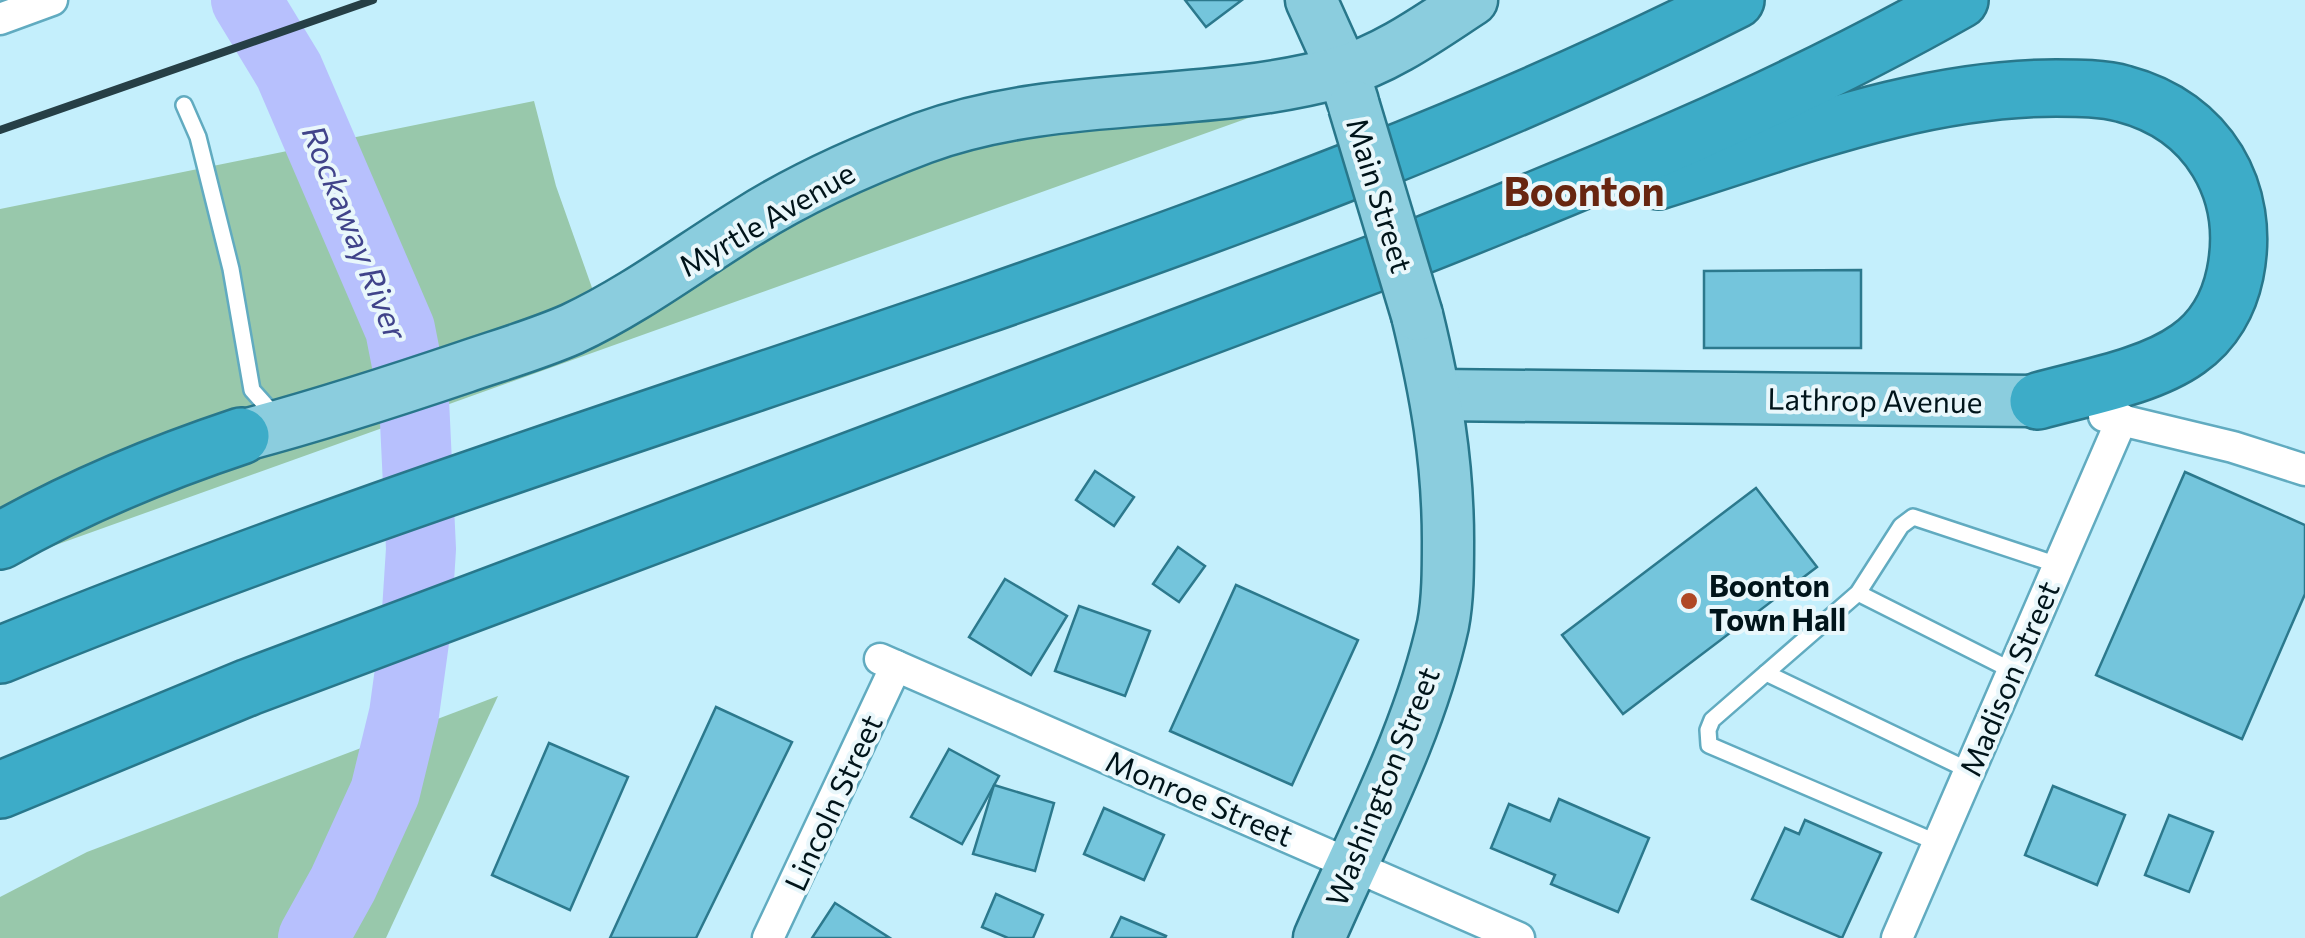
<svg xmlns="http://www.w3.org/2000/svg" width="2305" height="938" font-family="Commissioner,sans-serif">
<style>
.green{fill:#98c8ab}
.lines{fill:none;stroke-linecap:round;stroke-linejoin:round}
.river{stroke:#b7c0fd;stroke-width:70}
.building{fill:#74c5dc;stroke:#2c798d;stroke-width:2.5}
.lane-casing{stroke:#61abc0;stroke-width:20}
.street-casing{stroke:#61abc0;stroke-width:35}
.primary-casing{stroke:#28778b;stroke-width:55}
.highway-casing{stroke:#28778b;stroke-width:60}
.lane{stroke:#fff;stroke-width:15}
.street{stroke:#fff;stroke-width:30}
.primary{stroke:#8bcdde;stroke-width:50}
.highway{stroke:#3dacc8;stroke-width:55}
.rail{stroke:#263f46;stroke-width:8}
.primary-bridge-casing{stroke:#28778b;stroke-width:55;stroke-linecap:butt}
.primary-bridge{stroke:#8bcdde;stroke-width:50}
.poi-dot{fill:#b04825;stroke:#e9f7fb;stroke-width:4}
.labels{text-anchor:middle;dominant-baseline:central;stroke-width:8;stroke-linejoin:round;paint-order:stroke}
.street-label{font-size:30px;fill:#00141a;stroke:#e9f7fb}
.poi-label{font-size:30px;font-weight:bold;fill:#00141a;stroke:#e9f7fb;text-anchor:start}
.water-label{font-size:32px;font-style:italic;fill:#40438a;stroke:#e9f7fb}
.district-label{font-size:40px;font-weight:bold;fill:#682610;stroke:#e9f7fb}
</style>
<rect width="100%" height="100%" fill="#c4effc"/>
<g class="green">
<path d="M534 101 556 186 602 316 947 137 1265 112 0 565V209Z"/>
<path d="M498 696 386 938H0V897L87 852Z"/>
</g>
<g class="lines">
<path class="river" d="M246 0 289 71 400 329 414 400 421 549 416 627 404 714 385 792 343 884 313 938"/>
</g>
<g class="building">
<path d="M1185 0H1242L1206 27Z"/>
<path d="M1861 270V348H1704V271Z"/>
<path d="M1095 471 1134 497 1114 526 1076 500Z"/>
<path d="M2185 472 2305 525V594L2242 739 2096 675Z"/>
<path d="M1756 488 1817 567 1623 714 1562 635Z"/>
<path d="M1178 547 1205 566 1179 602 1153 584Z"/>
<path d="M1005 579 1067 616 1031 675 969 637Z"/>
<path d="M1236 585 1358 640 1292 785 1170 731Z"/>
<path d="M1079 606 1150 631 1125 696 1055 671Z"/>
<path d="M716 707 792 742 696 938H610Z"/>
<path d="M549 743 628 777 570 910 492 875Z"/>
<path d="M949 749 999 776 962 844 911 817Z"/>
<path d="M994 785 1054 803 1035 871 973 854Z"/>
<path d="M2053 786 2125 815 2097 885 2025 855Z"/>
<path d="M1559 799 1649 838 1618 912 1551 884 1555 875 1491 848 1509 804 1550 821Z"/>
<path d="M1104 808 1164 835 1144 880 1084 854Z"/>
<path d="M2169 815 2213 832 2189 892 2145 875Z"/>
<path d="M1805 820 1881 853 1842 938 1752 899 1785 828 1799 834Z"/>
<path d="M996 894 1043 915 1033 938H1008L982 927Z"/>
<path d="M835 903 890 938H812Z"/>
<path d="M1121 917 1166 936 1165 938H1111Z"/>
</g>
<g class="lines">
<g class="lane-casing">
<g id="lane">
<path d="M184 105 198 137 231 269 252 390 277 418"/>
<path d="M1858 593 2011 670"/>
<path d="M1766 673 1968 770"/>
<path d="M1938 843 1709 745 1708 730 1712 720 1858 593 1901 526 1913 517 2058 565"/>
</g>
</g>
<g class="street-casing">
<g id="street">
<path d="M0 19 52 0"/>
<path d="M2104 416 2233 447 2305 470"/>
<path d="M880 659 1519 938"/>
<path d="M768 938 896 666"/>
<path d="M1897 938 2122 419"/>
</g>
</g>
<g class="primary-casing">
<g id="primary">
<path d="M1311 0 1343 71 1353 102"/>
<path d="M1437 395 2038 401"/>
<path d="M241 436C317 416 391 392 465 367 500 355 538 344 572 329 634 300 688 259 746 223 801 188 862 161 923 138 1057 89 1204 110 1340 72 1387 59 1432 26 1472 0"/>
<path d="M1319 938C1363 836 1419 734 1443 625 1448 599 1448 569 1448 541 1448 461 1436 393 1417 315"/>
</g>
</g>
<g class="highway-casing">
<g id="highway">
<path d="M1658 181C1788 141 1918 88 2056 88 2078 88 2103 88 2124 94 2208 116 2252 191 2235 274 2229 303 2214 331 2188 349 2149 377 2084 388 2038 401"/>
<path d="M0 541C77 497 157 464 241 436"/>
<path d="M0 655C319 524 650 420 976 308 1235 218 1491 124 1736 0"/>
<path d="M0 790 249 687 1403 253C1593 178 1782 101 1960 0"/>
</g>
</g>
<use href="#lane" class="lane"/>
<use href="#street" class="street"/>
<use href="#primary" class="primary"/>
<use href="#highway" class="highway"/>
<path class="rail" d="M0 130 373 0"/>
<g class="primary-bridge-casing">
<path id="primary-bridge" d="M1354 106 1417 315"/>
</g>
<use href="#primary-bridge" class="primary-bridge"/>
</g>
<circle class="poi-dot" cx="1689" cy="601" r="10"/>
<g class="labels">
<g class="street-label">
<text transform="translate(1381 195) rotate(73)">Main Street</text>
<text transform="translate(766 218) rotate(-30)">Myrtle Avenue</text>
<text transform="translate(1875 399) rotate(1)">Lathrop Avenue</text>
<text transform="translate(2008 678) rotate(-67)">Madison Street</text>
<text transform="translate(1381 786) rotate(-68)">Washington Street</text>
<text transform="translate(1200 797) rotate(23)">Monroe Street</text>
<text transform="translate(832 802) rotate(-65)">Lincoln Street</text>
</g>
<g class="poi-label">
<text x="1709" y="584">Boonton<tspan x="1709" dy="34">Town Hall</tspan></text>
</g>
<g class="water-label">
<text transform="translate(356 232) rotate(68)">Rockaway River</text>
</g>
<g class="district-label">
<text x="1584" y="189">Boonton</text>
</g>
</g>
</svg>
